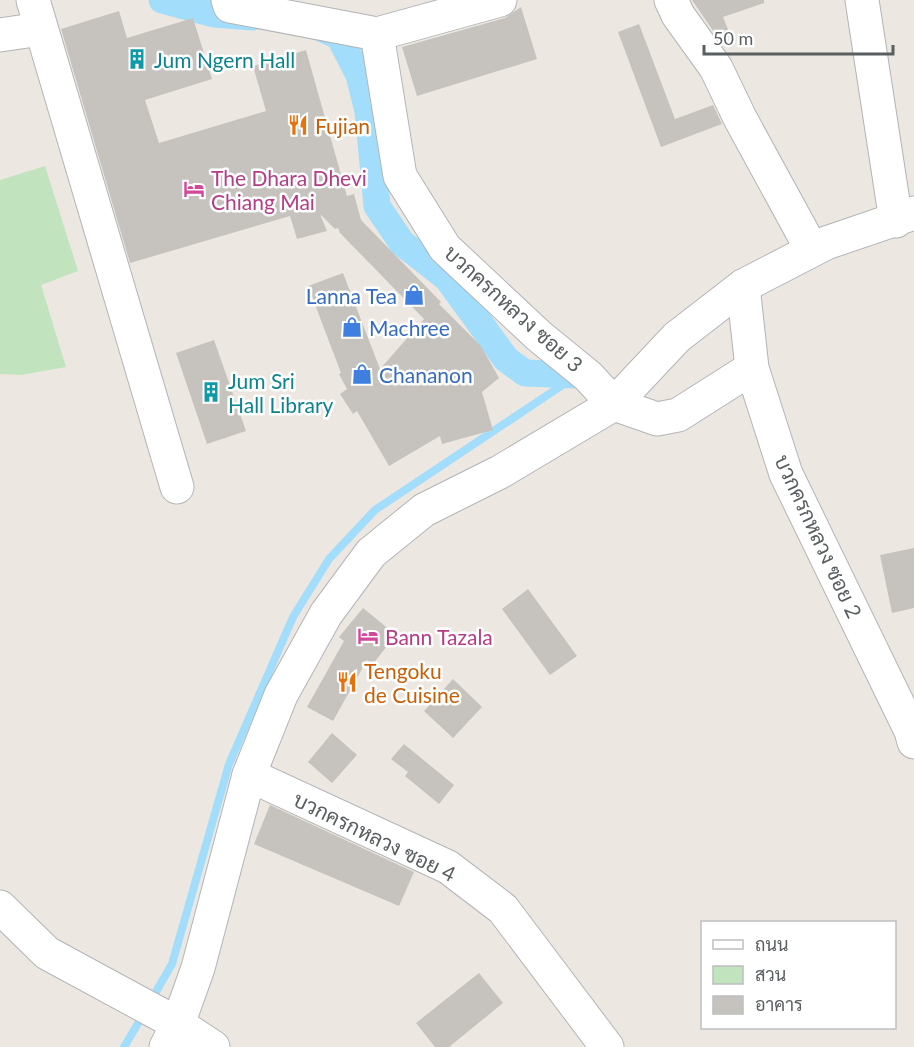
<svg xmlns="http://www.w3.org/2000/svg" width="914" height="1047" font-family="Lato,Sarabun,sans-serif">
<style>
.green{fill:#c1e3be}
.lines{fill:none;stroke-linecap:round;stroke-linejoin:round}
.stream{stroke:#a2ddfb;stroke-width:8}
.canal{stroke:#a2ddfb;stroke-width:27}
.building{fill:#c6c3be}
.minor-casing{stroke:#b2b4b8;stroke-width:35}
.minor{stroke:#fff;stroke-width:33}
.labels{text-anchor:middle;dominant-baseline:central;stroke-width:5;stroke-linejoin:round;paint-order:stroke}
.culture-label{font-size:21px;fill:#0d838f;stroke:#fff;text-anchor:start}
.food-label{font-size:21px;fill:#c56008;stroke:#fff;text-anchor:start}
.hotel-label{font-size:21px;fill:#b23c85;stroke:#fff;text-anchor:start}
.shop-label{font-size:21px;fill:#366cbe;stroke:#fff;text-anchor:start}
.street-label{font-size:21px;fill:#595e61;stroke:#fff}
</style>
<rect width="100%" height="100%" fill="#ece8e1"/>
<path class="green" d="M45 166 78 271 41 285 66 367 21 375 0 374V180Z"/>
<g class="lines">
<g class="stream">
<path d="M150 1002 172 964 229 764 293 617 329 559 375 510 576 376"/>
<path d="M124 1047 143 1015"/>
</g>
<g class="canal">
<path d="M162 0 214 14 252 17"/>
<path d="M316 26 339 36 359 75 368 111 377 206 402 243 447 278 506 359 525 373 577 375"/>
</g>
</g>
<g class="building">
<path d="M692 0H764V3L723 17 730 34 718 38Z"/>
<path d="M521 7 537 59 417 96 402 47 505 18Z"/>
<path d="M119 11 127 38 193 18 212 79 145 100 159 143 266 111 253 66 306 50 347 196 354 194 361 220 441 302 439 304 481 346 499 378 482 392 493 430 442 444 440 436 389 466 357 411 353 414 340 394 347 389 339 374 341 373 308 286 343 273 380 369 424 319 340 233 338 228 335 229 320 214 327 231 297 239 290 216 130 263 61 29Z"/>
<path d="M639 24 675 119 713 105 722 124 661 147 618 32Z"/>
<path d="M214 340 246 431 207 444 176 353Z"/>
<path d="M914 548V608L892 613 880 555Z"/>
<path d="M528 589 577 656 550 675 502 609Z"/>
<path d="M363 608 396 635 372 665 367 660 333 721 307 707 344 641 339 637Z"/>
<path d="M453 679 482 707 453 738 424 711Z"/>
<path d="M332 733 357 755 332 783 308 762Z"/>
<path d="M404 744 454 785 439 804 405 776 408 772 391 759Z"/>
<path d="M270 805 414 872 399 906 254 844Z"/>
<path d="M479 973 503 1003 449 1047H435L416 1023Z"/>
</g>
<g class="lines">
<g class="minor-casing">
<g id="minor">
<path d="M33 0 177 487"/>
<path d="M228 0 230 6 377 34 500 0"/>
<path d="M671 0 678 15 716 68 740 118 812 250"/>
<path d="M862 0 896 221"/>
<path d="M377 34 400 176 445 248 539 336 588 376 614 404 657 419 678 415 752 368"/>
<path d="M0 35 41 29"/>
<path d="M743 286 752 368 786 474 911 731 914 742"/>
<path d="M249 775 448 867 503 909 607 1047"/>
<path d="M0 907 47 953 178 1024 213 1047"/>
<path d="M166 1047 178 1024 198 968 249 775 281 695 326 614 371 553 424 510 500 472 614 404 677 337 743 286 826 243 914 213"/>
</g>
</g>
<use href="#minor" class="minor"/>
</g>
<defs>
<g id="building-bare" transform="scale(1.62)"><path d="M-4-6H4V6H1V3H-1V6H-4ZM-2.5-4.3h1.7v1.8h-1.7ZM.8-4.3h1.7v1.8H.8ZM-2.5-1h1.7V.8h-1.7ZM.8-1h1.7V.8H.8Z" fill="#0f9aa8" stroke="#fff" stroke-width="2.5" paint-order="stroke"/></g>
<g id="restaurant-bare" transform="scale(1.62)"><path d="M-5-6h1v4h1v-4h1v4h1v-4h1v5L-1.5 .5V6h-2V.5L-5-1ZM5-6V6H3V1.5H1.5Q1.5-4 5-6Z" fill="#e8710a" stroke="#fff" stroke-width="2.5" paint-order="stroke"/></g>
<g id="hotel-bare" transform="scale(1.62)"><path d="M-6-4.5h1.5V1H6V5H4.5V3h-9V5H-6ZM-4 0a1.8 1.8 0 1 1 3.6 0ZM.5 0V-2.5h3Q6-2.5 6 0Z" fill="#d1479c" stroke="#fff" stroke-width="2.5" paint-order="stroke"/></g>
<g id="shop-bare" transform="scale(1.62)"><path d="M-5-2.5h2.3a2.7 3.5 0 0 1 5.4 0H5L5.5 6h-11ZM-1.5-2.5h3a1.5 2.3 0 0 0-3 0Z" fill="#3f7fe0" stroke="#fff" stroke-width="2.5" paint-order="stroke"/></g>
</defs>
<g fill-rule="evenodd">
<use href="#building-bare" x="137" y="59"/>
<use href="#restaurant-bare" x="298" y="125"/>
<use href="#hotel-bare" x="194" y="189"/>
<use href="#shop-bare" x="414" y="295"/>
<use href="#shop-bare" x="352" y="327"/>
<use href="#shop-bare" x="362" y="374"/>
<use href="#building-bare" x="211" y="392"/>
<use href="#hotel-bare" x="368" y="636"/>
<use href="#restaurant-bare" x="347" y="682"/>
</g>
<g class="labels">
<g class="culture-label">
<text x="154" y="59">Jum Ngern Hall</text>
<text x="228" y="380">Jum Sri<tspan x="228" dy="24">Hall Library</tspan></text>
</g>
<g class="food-label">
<text x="315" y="125">Fujian</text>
<text x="364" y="670">Tengoku<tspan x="364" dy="24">de Cuisine</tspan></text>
</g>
<g class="hotel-label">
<text x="211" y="177">The Dhara Dhevi<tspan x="211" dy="24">Chiang Mai</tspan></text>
<text x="385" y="636">Bann Tazala</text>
</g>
<g class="shop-label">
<text x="397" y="295" text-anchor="end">Lanna Tea</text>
<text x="369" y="327">Machree</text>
<text x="379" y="374">Chananon</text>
</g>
<g class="street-label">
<text transform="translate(514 308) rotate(42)">บวกครกหลวง ซอย 3</text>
<text transform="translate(819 536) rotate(65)">บวกครกหลวง ซอย 2</text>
<text transform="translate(375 836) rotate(26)">บวกครกหลวง ซอย 4</text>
</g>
</g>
<rect x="701" y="921" width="195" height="108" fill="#ffffff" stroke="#bdbfc0" stroke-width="1.5"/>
<rect x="713" y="940" width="30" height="9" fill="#ffffff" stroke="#bdbfc0" stroke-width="1.5"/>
<text x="755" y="951" font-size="18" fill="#595e61">ถนน</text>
<rect x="713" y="966" width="30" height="18" fill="#c1e3be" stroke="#bdbfc0" stroke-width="1.5"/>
<text x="755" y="981" font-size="18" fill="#595e61">สวน</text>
<rect x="713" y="996" width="30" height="18" fill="#c6c3be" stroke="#bdbfc0" stroke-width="1.5"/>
<text x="755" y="1011" font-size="18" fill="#595e61">อาคาร</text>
<path d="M704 45v9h189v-9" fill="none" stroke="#595e61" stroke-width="3"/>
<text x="713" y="45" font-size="18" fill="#595e61" stroke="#ffffff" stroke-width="4.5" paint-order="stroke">50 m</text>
</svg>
